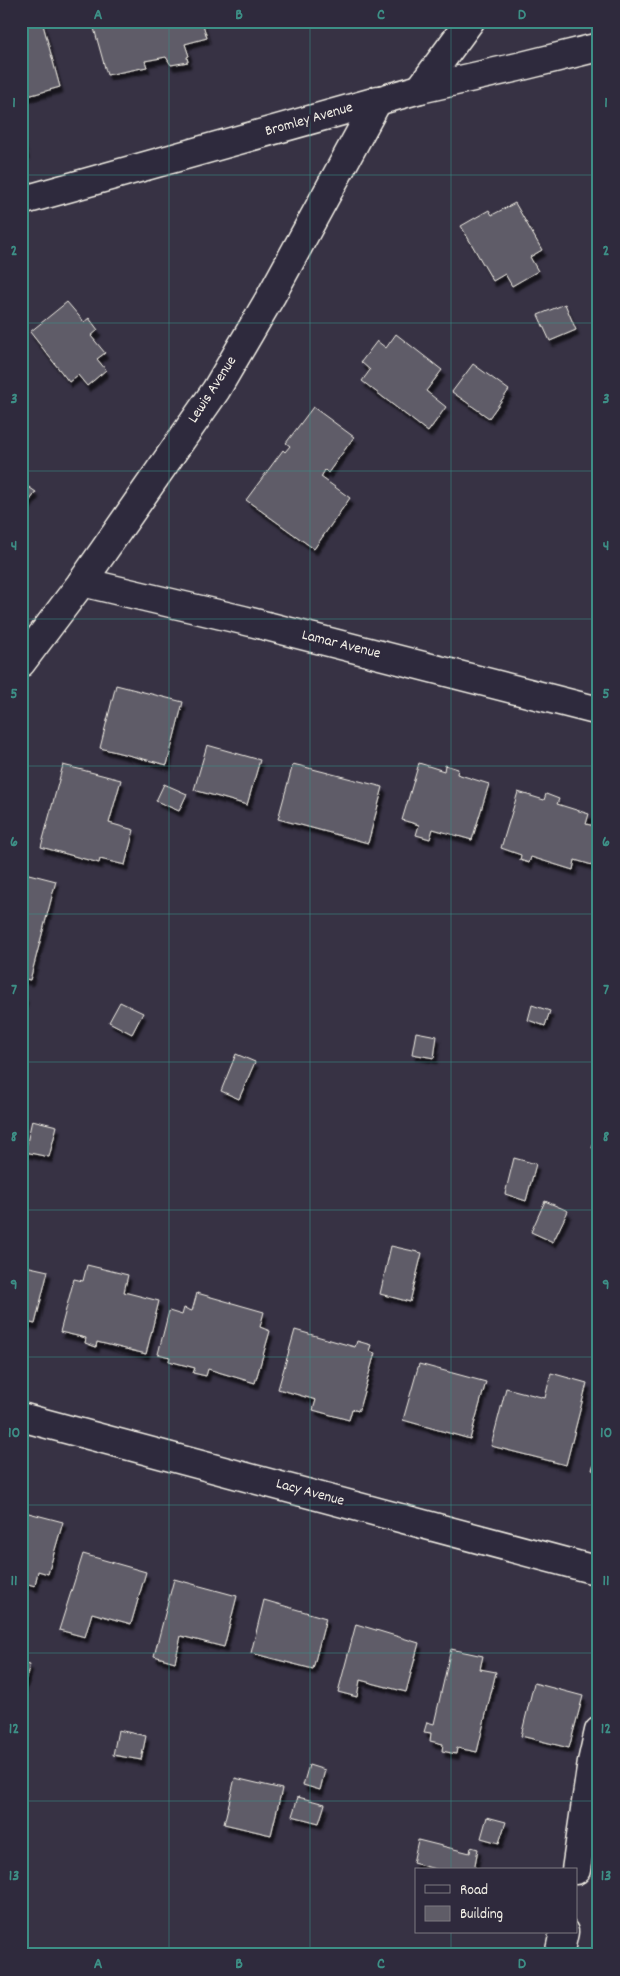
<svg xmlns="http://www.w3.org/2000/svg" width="620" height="1976" font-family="Dekko,sans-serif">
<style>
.building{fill:#5f5c67;stroke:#f4f1e8;filter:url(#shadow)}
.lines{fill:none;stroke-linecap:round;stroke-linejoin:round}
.street-casing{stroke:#f4f1e8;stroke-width:31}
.street{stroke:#2f2a3d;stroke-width:28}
.grid{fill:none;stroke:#3d8f86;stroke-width:1;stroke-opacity:0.55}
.labels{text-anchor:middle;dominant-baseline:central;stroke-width:4.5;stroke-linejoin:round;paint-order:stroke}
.street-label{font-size:15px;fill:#f4f1e8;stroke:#2f2a3d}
.neatline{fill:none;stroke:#3d8f86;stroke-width:2}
.grid-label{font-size:16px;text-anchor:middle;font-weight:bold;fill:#3d8f86}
</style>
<defs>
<filter id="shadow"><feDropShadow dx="3" dy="5.5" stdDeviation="1" flood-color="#0009"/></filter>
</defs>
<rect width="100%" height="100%" fill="#373244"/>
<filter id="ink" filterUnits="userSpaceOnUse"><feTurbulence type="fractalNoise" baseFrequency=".02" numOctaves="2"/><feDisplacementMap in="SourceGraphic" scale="10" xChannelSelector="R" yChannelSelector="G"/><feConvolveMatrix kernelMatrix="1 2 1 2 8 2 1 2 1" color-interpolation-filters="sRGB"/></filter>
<g filter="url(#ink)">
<g class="building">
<path d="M21 21H42L60 87 21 98Z"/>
<path d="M92 21H202L207 38 185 44 189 56 187 57 188 62 171 65 166 57 145 61 147 67 107 75Z"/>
<path d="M21 136 26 154 21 155Z"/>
<path d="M515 203 542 250 530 257 538 271 512 286 505 274 493 281 461 226 489 210 492 215Z"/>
<path d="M67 302 84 322 89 318 98 330 91 336 105 353 97 359 106 370 87 386 78 375 69 382 30 332Z"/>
<path d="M565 304 576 330 550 341 538 315Z"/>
<path d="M396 334 442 370 426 391 446 407 428 432 362 381 370 370 361 362 377 341 386 348Z"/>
<path d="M473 364 509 390 489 418 452 392Z"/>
<path d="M313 407 354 437 328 473 325 470 321 477 350 498 314 549 246 500 283 450 285 452 290 446 286 443Z"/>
<path d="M21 482 36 492 21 513Z"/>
<path d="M116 685 183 702 167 765 100 748Z"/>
<path d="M207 745 260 760 247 805 194 790Z"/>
<path d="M419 763 444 771 445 765 458 769 457 774 489 784 472 840 433 829 430 839 416 835 419 825 402 820Z"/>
<path d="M293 764 383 787 368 843 278 819Z"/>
<path d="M63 765 121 780 109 823 134 830 125 865 100 859 99 863 41 847Z"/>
<path d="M164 784 187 794 179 811 156 801Z"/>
<path d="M518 792 544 800 546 794 559 799 557 804 589 814 586 824 599 827V844L592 865 575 860 573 870 531 857 529 863 520 860 521 855 501 848Z"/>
<path d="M21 872 56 881 30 980 21 978Z"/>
<path d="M21 995 25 997 21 1011Z"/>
<path d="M120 1002 143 1013 132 1034 109 1022Z"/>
<path d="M532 1005 550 1011 545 1026 528 1020Z"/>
<path d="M416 1032 437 1036 434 1058 412 1054Z"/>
<path d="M236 1054 255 1062 239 1099 221 1091Z"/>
<path d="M32 1120 57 1126 49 1157 25 1152Z"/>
<path d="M599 1126V1150L592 1148Z"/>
<path d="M514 1158 536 1164 526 1201 505 1194Z"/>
<path d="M545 1201 568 1211 553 1242 531 1232Z"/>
<path d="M391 1246 422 1253 410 1302 380 1294Z"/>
<path d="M21 1265 48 1271 35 1324 21 1321Z"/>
<path d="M87 1265 128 1275 124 1292 159 1301 146 1354 97 1342 96 1347 85 1343 86 1338 60 1332 74 1279 83 1281Z"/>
<path d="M197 1293 264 1312 260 1327 270 1331 255 1383 208 1369 206 1376 193 1373 195 1368 169 1361 170 1357 158 1354 169 1311 182 1315 184 1308 192 1311Z"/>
<path d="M295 1330 355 1347 357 1341 371 1345 369 1351 375 1353 359 1409 358 1411 352 1409 349 1420 313 1410 316 1400 278 1389Z"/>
<path d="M419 1364 486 1382 470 1439 403 1420Z"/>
<path d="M551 1373 587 1383 566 1465 491 1446 506 1388 545 1398Z"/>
<path d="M599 1444V1472L592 1470Z"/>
<path d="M21 1511 63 1522 48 1574 38 1571 35 1586 21 1582Z"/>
<path d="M83 1554 146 1572 131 1624 92 1613 85 1637 59 1630Z"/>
<path d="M174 1579 237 1596 224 1647 181 1636 175 1662 154 1656Z"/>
<path d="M264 1600 326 1618 313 1669 251 1653Z"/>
<path d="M356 1624 419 1643 406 1692 360 1680 357 1697 338 1692Z"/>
<path d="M451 1649 483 1656 480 1669 496 1672 477 1752 457 1748 456 1754 442 1751 443 1744 430 1741 431 1733 424 1732 427 1722 434 1724Z"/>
<path d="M21 1663 30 1665 21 1694Z"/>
<path d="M534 1683 583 1696 569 1748 521 1736Z"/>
<path d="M118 1730 146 1736 141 1760 113 1755Z"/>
<path d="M309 1765 325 1770 320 1790 303 1785Z"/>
<path d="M235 1778 282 1789 271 1835 224 1824Z"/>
<path d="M298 1797 325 1804 319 1823 292 1816Z"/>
<path d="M487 1817 506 1822 499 1843 481 1838Z"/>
<path d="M418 1840 470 1853 471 1847 478 1849 474 1870H439L413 1863Z"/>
</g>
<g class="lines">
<g class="street-casing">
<g id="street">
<path d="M420 89 470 21"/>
<path d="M21 201 420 89 518 67 599 47"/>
<path d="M82 582 243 620 599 711"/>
<path d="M21 663 82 582 216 390 271 296 378 100"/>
<path d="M21 1417 599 1571"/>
<path d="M576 1870 592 1762 599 1731"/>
<path d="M559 1955 564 1932"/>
</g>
</g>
<use href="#street" class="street"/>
</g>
</g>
<path class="grid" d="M169 21V1955M310 21V1955M451 21V1870M21 175H599M21 323H599M21 471H599M21 619H599M21 766H599M21 914H599M21 1062H599M21 1210H599M21 1357H599M21 1505H599M21 1653H599M21 1801H599M451 1932V1955"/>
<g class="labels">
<g class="street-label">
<text transform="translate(309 120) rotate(-16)">Bromley Avenue</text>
<text transform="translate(213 390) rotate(-57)">Lewis Avenue</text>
<text transform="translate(341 645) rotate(14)">Lamar Avenue</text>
<text transform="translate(310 1493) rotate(15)">Lacy Avenue</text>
</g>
</g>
<rect width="620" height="1976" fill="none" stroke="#2f2a3d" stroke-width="55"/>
<rect x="415" y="1868" width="162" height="65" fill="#2f2a3d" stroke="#7e7a81"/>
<rect x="425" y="1885" width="25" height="8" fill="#2f2a3d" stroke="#7e7a81"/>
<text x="460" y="1894" font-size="15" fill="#f4f1e8">Road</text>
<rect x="425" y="1906" width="25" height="15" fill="#5f5c67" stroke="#7e7a81"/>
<text x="460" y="1918" font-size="15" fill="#f4f1e8">Building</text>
<rect x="28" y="28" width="564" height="1920" class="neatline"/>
<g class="grid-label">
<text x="98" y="19">A</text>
<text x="239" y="19">B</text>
<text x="381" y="19">C</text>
<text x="522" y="19">D</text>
<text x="14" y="107">1</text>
<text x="606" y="107">1</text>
<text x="14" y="255">2</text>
<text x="606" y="255">2</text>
<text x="14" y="403">3</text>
<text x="606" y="403">3</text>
<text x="14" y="550">4</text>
<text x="606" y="550">4</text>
<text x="14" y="698">5</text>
<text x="606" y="698">5</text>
<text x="14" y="846">6</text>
<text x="606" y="846">6</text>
<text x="14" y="994">7</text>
<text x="606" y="994">7</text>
<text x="14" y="1141">8</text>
<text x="606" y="1141">8</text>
<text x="14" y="1289">9</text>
<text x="606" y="1289">9</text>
<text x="14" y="1437">10</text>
<text x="606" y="1437">10</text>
<text x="14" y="1585">11</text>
<text x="606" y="1585">11</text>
<text x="14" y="1733">12</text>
<text x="606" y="1733">12</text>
<text x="14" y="1880">13</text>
<text x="606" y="1880">13</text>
<text x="98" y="1968">A</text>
<text x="239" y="1968">B</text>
<text x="381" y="1968">C</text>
<text x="522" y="1968">D</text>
</g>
</svg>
